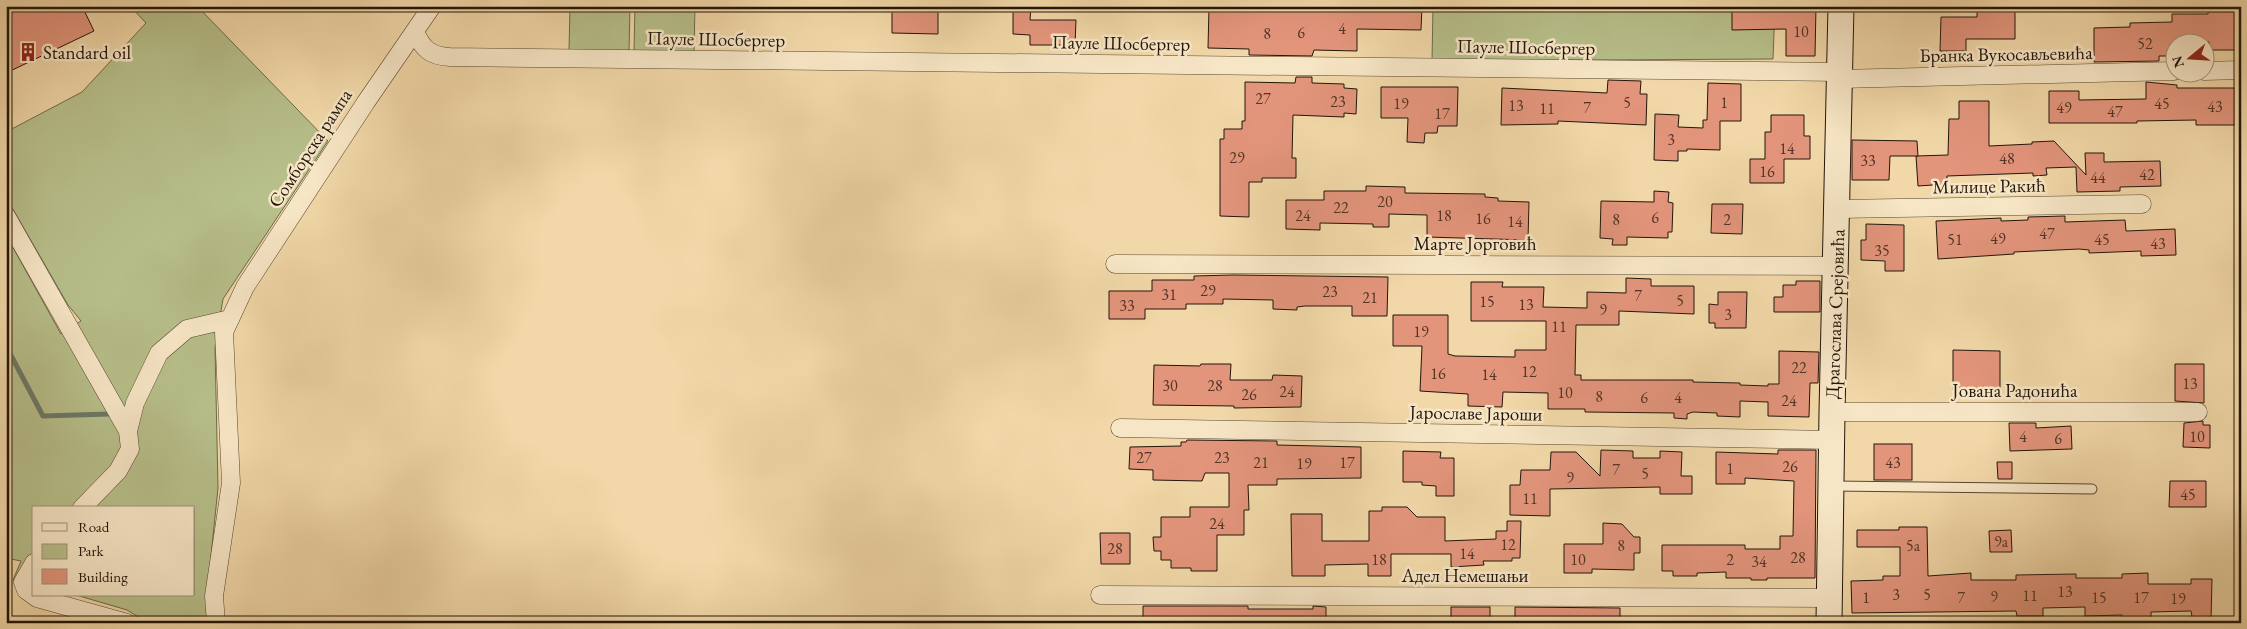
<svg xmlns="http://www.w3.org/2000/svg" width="2247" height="629" font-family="'EB Garamond',serif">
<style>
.green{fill:#b7bf8a;stroke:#6c6a4a}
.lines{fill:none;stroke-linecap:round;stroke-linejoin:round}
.stream{stroke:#6b7966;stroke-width:5}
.building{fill:#e3957c;stroke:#22150a}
.lane-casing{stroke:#564632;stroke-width:11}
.street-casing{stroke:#564632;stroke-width:19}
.secondary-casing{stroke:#22150a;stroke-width:27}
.lane{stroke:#f7e6c6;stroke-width:9}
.street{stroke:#f7e6c6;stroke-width:18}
.secondary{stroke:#f7e6c6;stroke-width:25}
.labels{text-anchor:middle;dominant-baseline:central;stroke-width:5;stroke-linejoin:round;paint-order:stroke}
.number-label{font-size:16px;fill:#523526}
.street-label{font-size:19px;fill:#22150a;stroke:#f7e6c6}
.poi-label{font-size:19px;fill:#22150a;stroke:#f7e6c6;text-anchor:start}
</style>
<rect width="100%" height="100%" fill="#f2d8a8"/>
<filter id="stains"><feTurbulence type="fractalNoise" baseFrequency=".004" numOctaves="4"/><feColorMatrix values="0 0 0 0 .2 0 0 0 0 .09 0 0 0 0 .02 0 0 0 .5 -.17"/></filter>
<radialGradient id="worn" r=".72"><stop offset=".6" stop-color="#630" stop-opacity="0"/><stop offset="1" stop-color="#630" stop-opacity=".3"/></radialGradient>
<g class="green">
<path d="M130 6H197L328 141 223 299 215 347 218 488 208 585 211 623H148L127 610 76 595H194V508H34V585L13 580 21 561 6 558V235L61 334 81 321 68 305 6 197V132L82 92 146 23Z"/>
<path d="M570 6H630L629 51 569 50Z"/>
<path d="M635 6H695L694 52 634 51Z"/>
<path d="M1433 6H1775L1773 59 1432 61Z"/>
</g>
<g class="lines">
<path class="stream" d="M6 346 43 416 109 414"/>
</g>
<g class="building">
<path d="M6 6H82L94 31 6 73Z"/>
<path d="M892 6H938V34L892 33Z"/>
<path d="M1013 6H1031L1030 20H1076L1075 45H1030V35L1013 34Z"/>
<path d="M1289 6H1422L1421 30 1357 29V51L1314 50 1312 56 1249 55V49L1208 48 1209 7 1289 10Z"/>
<path d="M1732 6H1816L1815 56H1786V29L1732 30Z"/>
<path d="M1977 6H2015V39H1966V51H1940L1941 17H1977Z"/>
<path d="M2208 12H2241V50H2209V42H2174V56H2159V61L2094 62V28L2130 27V23L2172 22V14H2208Z"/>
<path d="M1296 77H1312V83L1344 84V88L1357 89 1356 114 1344 113V117L1293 115 1292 158H1296V178H1262V182H1249V217L1220 216V139H1224V129H1242V121H1245V82L1295 83Z"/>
<path d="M1608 80 1641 81 1640 94H1647L1646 125 1558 121V124L1501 125 1502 88 1607 93Z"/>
<path d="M2146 82 2177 85V88H2235V125H2196V120L2137 121V123H2049V91H2079V100L2146 99Z"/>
<path d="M1708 83 1741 84V121H1720V150L1687 149V151H1678V161L1654 160 1655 114 1679 115 1678 127 1703 128V120H1707Z"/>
<path d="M1381 87H1458L1457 126H1438L1437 133H1425L1424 143 1407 142 1408 118H1381Z"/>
<path d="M1959 101H1989V146L2032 144V142L2054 141 2086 175 2085 153H2104V162L2160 161 2161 186 2120 187V191L2077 192 2076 167 2046 168 2047 175 2033 176V173L1947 176V184L1918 186 1916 156 1948 155 1949 119H1959Z"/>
<path d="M1771 115H1804V136H1810V159H1784V183H1750V159H1765V132H1771Z"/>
<path d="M1852 140 1917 141 1918 156H1890L1889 180H1852Z"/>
<path d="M1366 186 1405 187V193L1485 194V197L1498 198V201L1529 202 1528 240 1427 237V215L1389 214V227H1373V224L1320 223V230L1286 229V200H1324V191H1366Z"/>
<path d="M1654 191 1669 192 1668 202 1673 203 1672 232H1668V238L1627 237V245H1612L1613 239 1600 238 1601 201 1654 202Z"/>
<path d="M1712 204H1743L1742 234 1711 233Z"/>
<path d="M2065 216V222L2125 220 2126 231 2175 229 2176 255 2141 256V251L2089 253V250L2079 249 2014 252V254L1938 259 1936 221 2001 218V221L2028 220V217Z"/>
<path d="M1866 224 1904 225V271H1885V261L1861 260V240H1866Z"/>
<path d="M1233 275 1388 277 1387 316H1352V306H1305L1297 307V310L1273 309V300L1223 299V304H1186V309H1145V319H1109V291H1152V280H1194V276Z"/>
<path d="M1626 278 1651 279V286H1694V314L1619 311V325H1576L1575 375H1581V380H1693V382L1740 383V385L1768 386V384H1779V351L1819 352 1818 383H1810L1809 417 1768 416V402L1740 401V417L1717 416V413L1693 412 1687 414V419L1674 418V413L1585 412V409H1548V393L1503 392 1502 407 1468 406V394L1420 391 1422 346H1393V315H1448V354L1455 356 1515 357V350H1546V321H1471V282H1503L1502 287H1544L1543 307 1587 308V292L1626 293Z"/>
<path d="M1796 281H1820V312H1774V297H1783V285H1796Z"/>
<path d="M1718 292H1747L1746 328H1715V323H1709V304L1718 305Z"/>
<path d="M1953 350 2000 351V390H1953Z"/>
<path d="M1201 364H1231L1230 380H1272L1273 375 1302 376 1301 407 1234 408V406L1153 405 1154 365 1200 366Z"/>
<path d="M2175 364H2204V403L2175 401Z"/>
<path d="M2203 421V425H2210V448L2183 447 2184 423Z"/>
<path d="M2009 423H2036V428L2071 426 2072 449 2010 451Z"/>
<path d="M1187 440 1277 441V445L1361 447V478L1277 479V485H1248L1249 510H1244V535H1217V571H1191V568H1171V560H1161V551H1154L1153 537H1161V517H1190V507H1229V473H1205L1202 481 1153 480V470L1129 469 1130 447 1181 446V442H1186Z"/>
<rect x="1874" y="444" width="38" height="36"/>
<path d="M1601 450 1633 451V458H1660V451L1682 452 1681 476H1692V494H1660V487L1550 489V516L1510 515V485H1520L1521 470H1550L1551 452H1576L1600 476Z"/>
<path d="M1778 450H1816L1815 578H1767V580H1751V578H1726V572L1697 573V576H1673V571H1662V545H1745V549H1780V536H1793L1794 481 1745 478V484H1716V452L1778 454Z"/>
<path d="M1403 451 1441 452 1440 458H1454V496H1436V486L1422 485V482H1403Z"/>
<path d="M1997 462H2012V479H1998Z"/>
<path d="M2170 481H2206V507H2169Z"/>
<path d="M1382 507H1407L1417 517H1445V541L1496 539V531H1507V521H1521L1520 558H1512V561H1483L1484 565 1451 567V554H1391V576H1368V564L1325 565V576H1292L1291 514H1322V541H1369V511H1382Z"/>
<path d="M1603 523 1622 524 1634 537H1640V553H1634V570L1592 569V573H1564V544H1603Z"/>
<path d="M1899 527H1927L1928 576 1971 573V580H2016V575L2076 574V578H2122V574L2148 573V584H2191V579H2212L2211 621 2193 622 2191 611 2151 612V619H2122V615L2085 616V607L2043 608V616H2017L2016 611 1852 613 1851 581 1883 580V576H1900V547H1857V530H1899Z"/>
<path d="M2011 530 2012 552H1990L1989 531Z"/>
<path d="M1100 533H1130V564H1101Z"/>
<path d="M1143 606H1248V609H1313V606L1326 607V623H1143Z"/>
<rect x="1451" y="607" width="39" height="16"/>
<path d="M1515 607 1620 608V623H1515Z"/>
</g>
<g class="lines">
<g class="lane-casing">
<path id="lane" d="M1832 486 2092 489"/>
</g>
<g class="street-casing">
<g id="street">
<path d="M415 32C423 49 430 56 450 57L1839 72"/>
<path d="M2204 71 2241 70"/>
<path d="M1839 79 2174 71"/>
<path d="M1838 209 2142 204"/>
<path d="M6 216 128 431 130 449 118 471 82 508"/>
<path d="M1115 264 1835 266"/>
<path d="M1832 412H2198"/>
<path d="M1120 428 1832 440"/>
<path d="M128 431 135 403 159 353 187 329 230 319"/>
<path d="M34 563 23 582 26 590 37 598 127 623"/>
<path d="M1100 595 1829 598"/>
<path d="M216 623 214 596 231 483 224 332 245 287 366 102 432 6"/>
</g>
</g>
<g class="secondary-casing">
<path id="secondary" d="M1829 623 1832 412 1841 6"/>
</g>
<use href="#lane" class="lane"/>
<use href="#street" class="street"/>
<use href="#secondary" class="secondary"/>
</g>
<defs>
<g id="building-bare" transform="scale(1.5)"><path d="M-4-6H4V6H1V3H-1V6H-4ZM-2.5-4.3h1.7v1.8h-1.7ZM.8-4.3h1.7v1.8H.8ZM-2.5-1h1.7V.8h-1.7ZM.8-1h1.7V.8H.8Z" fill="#8f2418" stroke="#f7e6c6" stroke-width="2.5" paint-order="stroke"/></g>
</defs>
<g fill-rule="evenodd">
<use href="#building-bare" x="28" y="52"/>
</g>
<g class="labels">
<g class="number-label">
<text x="1342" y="28">4</text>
<text x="1801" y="31">10</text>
<text x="1301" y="32">6</text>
<text x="1267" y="33">8</text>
<text x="2145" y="43">52</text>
<text x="1263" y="98">27</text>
<text x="1338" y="101">23</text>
<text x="1627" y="102">5</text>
<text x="1724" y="102">1</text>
<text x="1401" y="103">19</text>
<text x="2162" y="103">45</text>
<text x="1516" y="105">13</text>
<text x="2215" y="106">43</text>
<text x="1587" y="107">7</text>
<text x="2064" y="107">49</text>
<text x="1547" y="108">11</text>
<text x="2115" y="111">47</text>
<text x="1442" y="113">17</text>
<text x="1671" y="139">3</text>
<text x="1787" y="148">14</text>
<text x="1237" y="157">29</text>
<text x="2007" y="158">48</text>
<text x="1868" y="160">33</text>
<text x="1767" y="171">16</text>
<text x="2147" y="174">42</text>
<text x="2098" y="177">44</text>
<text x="1385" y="201">20</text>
<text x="1341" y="207">22</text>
<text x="1303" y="215">24</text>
<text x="1444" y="215">18</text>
<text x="1655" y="217">6</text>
<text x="1483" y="218">16</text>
<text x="1616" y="219">8</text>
<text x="1727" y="219">2</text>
<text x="1515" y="221">14</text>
<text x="2047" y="233">47</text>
<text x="1998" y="238">49</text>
<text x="1955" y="239">51</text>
<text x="2102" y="239">45</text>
<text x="2158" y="243">43</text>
<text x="1882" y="250">35</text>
<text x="1208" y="290">29</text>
<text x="1330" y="291">23</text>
<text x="1169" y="294">31</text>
<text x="1638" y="295">7</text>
<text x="1370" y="297">21</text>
<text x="1680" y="300">5</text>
<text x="1487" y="301">15</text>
<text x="1526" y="304">13</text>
<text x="1127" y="305">33</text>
<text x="1603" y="309">9</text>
<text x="1728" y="314">3</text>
<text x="1559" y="326">11</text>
<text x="1421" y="331">19</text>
<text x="1799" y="367">22</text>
<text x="1529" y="371">12</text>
<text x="1438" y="373">16</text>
<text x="1489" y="374">14</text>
<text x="2190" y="383">13</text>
<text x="1170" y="385">30</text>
<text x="1215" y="385">28</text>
<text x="1287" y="391">24</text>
<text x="1565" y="392">10</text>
<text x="1249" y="394">26</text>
<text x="1599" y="396">8</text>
<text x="1644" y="397">6</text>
<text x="1678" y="397">4</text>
<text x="1789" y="400">24</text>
<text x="2023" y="436">4</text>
<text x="2197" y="436">10</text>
<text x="2058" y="438">6</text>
<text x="1144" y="457">27</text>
<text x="1222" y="457">23</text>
<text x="1261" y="462">21</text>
<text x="1347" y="462">17</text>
<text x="1893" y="462">43</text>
<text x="1304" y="463">19</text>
<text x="1790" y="466">26</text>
<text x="1730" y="468">1</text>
<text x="1616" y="469">7</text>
<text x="1645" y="473">5</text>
<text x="1570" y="477">9</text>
<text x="2188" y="494">45</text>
<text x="1530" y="498">11</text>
<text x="1217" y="523">24</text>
<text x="2001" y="541">9a</text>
<text x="1508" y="544">12</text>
<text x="1621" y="545">8</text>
<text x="1913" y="545">5a</text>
<text x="1115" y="548">28</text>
<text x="1467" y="553">14</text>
<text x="1798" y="557">28</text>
<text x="1379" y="559">18</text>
<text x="1578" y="559">10</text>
<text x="1730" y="559">2</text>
<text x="1759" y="561">34</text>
<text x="2065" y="591">13</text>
<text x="1896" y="594">3</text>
<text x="1927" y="594">5</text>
<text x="2030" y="595">11</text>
<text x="1994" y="596">9</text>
<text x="1866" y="597">1</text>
<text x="1961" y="597">7</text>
<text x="2099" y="597">15</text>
<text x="2141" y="597">17</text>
<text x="2178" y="598">19</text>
</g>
<g class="street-label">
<text transform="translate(716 39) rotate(1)">Пауле Шосбергер</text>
<text transform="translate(1121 43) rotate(1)">Пауле Шосбергер</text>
<text transform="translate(1526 47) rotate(1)">Пауле Шосбергер</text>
<text transform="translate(2006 54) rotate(-1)">Бранка Вукосављевића</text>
<text transform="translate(310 148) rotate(-57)">Сомборска рампа</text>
<text transform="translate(1989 186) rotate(-1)">Милице Ракић</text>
<text x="1475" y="243">Марте Јорговић</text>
<text transform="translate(1835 314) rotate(-88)">Драгослава Срејовића</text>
<text x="2015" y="390">Јована Радонића</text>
<text transform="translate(1476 413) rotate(1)">Јарославе Јароши</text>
<text x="1465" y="575">Адел Немешањи</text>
</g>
<g class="poi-label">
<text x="43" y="52">Standard oil</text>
</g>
</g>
<rect width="2247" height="629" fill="none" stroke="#f2d8a8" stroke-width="25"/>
<rect x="8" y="8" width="2232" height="614" fill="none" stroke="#22150a" stroke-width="2.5"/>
<rect x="12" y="12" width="2222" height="604" fill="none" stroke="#22150a"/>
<rect x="32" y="506" width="162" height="90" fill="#f7e6c6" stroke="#a2927b"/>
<rect x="42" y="523" width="25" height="8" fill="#f7e6c6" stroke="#a2927b"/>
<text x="78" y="532" font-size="15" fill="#22150a">Road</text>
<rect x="42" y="544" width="25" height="15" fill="#b7bf8a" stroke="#a2927b"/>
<text x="78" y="556" font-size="15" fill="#22150a">Park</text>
<rect x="42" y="569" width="25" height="15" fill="#e3957c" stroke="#a2927b"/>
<text x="78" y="582" font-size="15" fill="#22150a">Building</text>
<g transform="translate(2190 58) rotate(252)"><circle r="24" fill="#f7e6c6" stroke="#a2927b"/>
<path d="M0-4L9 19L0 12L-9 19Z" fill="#8f2418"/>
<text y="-8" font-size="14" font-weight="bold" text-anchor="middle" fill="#22150a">N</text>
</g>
<rect width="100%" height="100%" filter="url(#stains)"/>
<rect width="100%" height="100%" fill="url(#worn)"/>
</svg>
